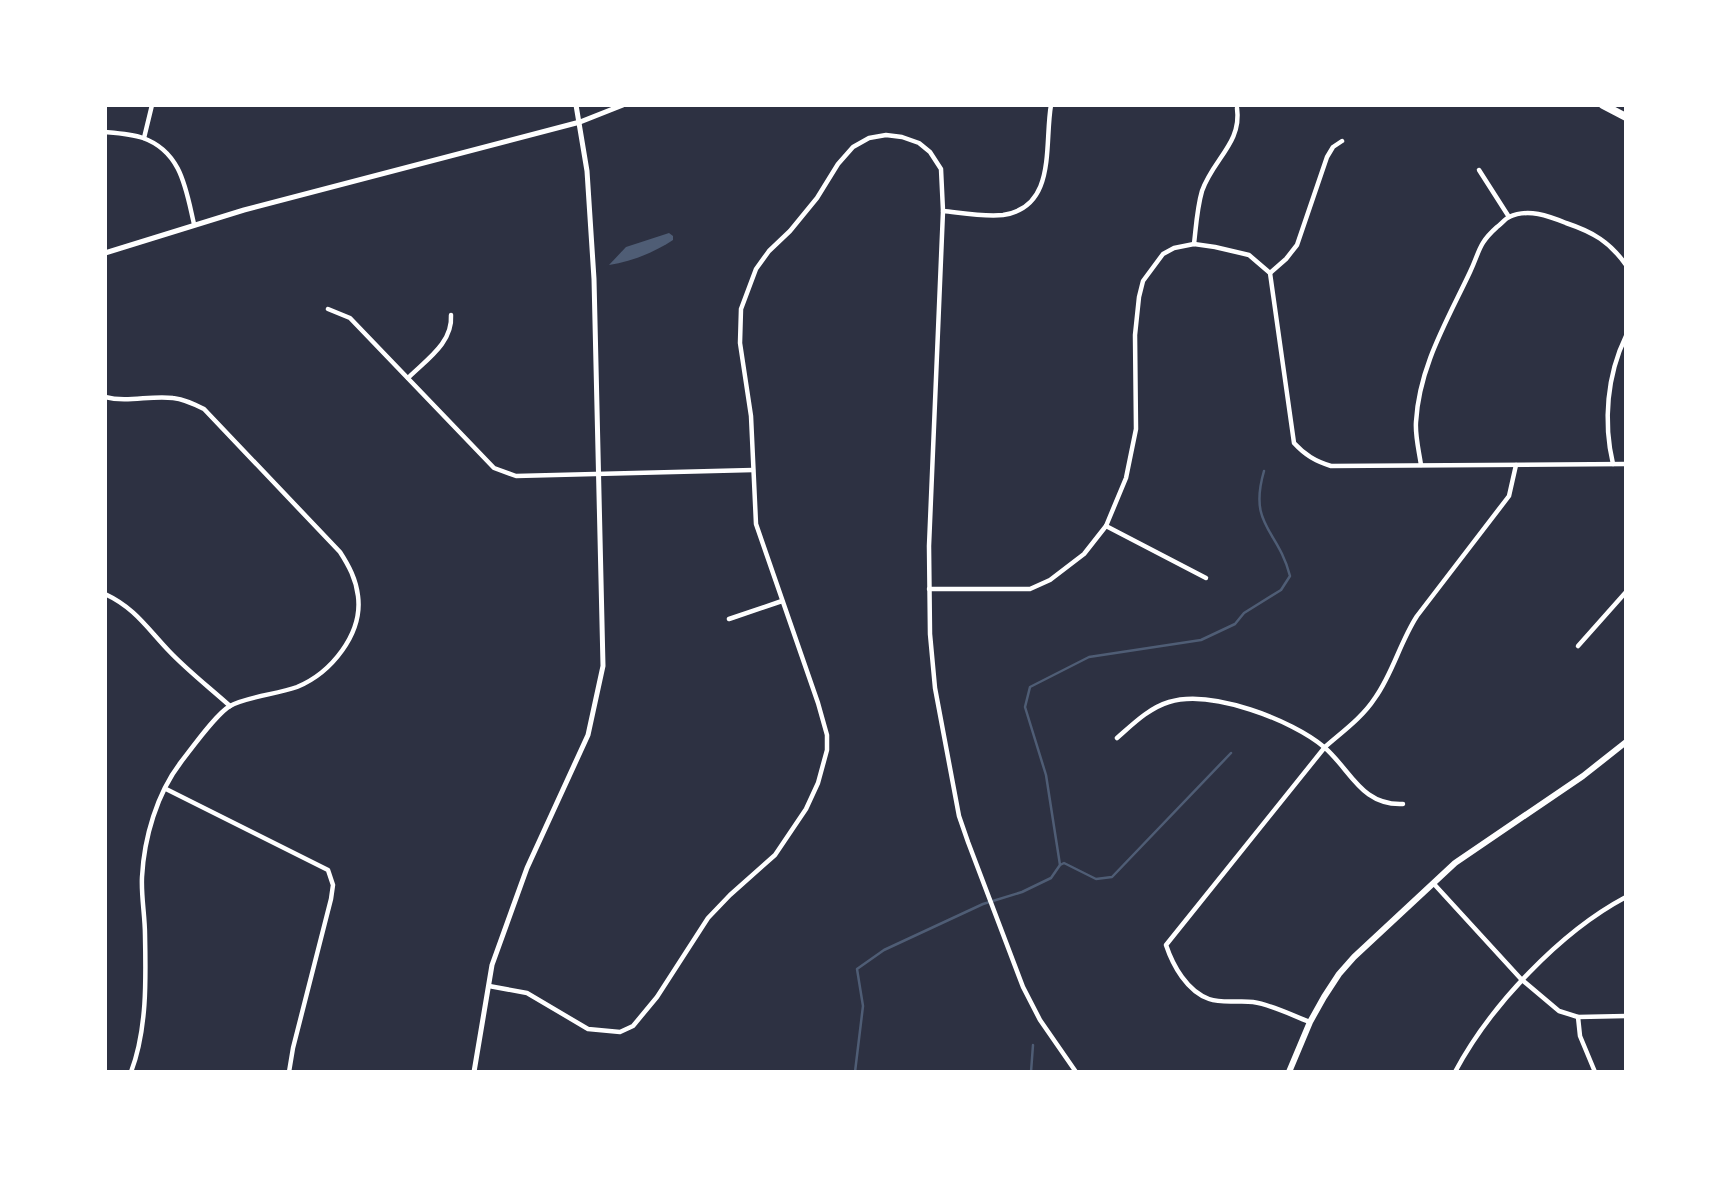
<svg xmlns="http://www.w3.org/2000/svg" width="1731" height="1177" font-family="Manrope,sans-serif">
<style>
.water{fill:#4f5d75}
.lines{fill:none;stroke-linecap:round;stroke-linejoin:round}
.stream{stroke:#4f5d75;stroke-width:2.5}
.minor{stroke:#fff;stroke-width:4.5}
.tertiary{stroke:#fff;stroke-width:5}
.secondary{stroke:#fff;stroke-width:6}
.motorway{stroke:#fff;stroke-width:8}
</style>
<rect width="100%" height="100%" fill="#2d3142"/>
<path class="water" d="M669 233 673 236V240C655 252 631 262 609 265L626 247Z"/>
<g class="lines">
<g class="stream">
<path d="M1060 865 1064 863 1096 879 1112 877 1231 753"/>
<path d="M855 1072 863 1006 857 969 884 950 983 904 1022 892 1051 878 1060 865 1046 775 1025 707 1030 687 1089 657 1201 640 1235 624 1244 613 1281 590 1290 576C1278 529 1248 526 1264 471"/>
<path d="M1031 1072 1033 1045"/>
</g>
<g class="minor">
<path d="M105 132C117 133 132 134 143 138 182 152 186 190 194 224"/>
<path d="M144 138 152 105"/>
<path d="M1479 170 1509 217"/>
<path d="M943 211C962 213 984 217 1003 215 1057 207 1044 145 1051 105"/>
<path d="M1194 244C1196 227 1197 208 1202 191 1213 159 1242 143 1237 108"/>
<path d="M1270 273 1286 259 1297 245 1327 157 1333 147 1342 141"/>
<path d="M328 309 350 318 494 468 516 476 753 470"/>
<path d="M408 378C426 360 453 343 451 315"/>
<path d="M105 397C128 403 150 395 173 398 184 399 194 404 204 409L340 552C349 566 356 579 358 596 363 634 331 673 297 687 278 694 245 697 230 706 216 714 192 748 181 762 157 793 144 838 142 877 141 896 145 916 145 935 146 980 147 1030 131 1072"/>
<path d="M1613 464C1603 422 1607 375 1626 336"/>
<path d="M1421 465C1419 451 1415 436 1416 422 1419 367 1447 321 1470 272 1480 251 1478 244 1497 227 1501 224 1505 219 1509 217 1528 208 1549 216 1566 223 1593 232 1610 242 1626 265"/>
<path d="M1106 526 1206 578"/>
<path d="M929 589H1030L1050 580 1084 554 1106 526 1126 478 1136 429 1135 335 1139 297 1143 281 1163 254 1174 248 1194 244 1215 247 1249 255 1270 273 1294 443C1305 455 1315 461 1331 466L1626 464"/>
<path d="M105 594C135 608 147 628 169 651 188 671 210 688 230 706"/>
<path d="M729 619 782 601"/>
<path d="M1578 646 1626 592"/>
<path d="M1117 738C1133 724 1149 708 1169 702 1211 689 1292 720 1324 747 1351 770 1361 806 1403 804"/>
<path d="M166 789 328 870 333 885 331 899 293 1048 289 1072"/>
<path d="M1434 884 1521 979 1559 1011 1578 1017 1626 1016"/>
<path d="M489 986 527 993 588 1029 620 1032 633 1026 657 997 708 918 730 895 775 855 806 809 818 783 827 750V735L818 703 756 524 751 416 740 343 741 309 756 269 769 251 790 231 817 198 838 164 853 147 869 138 886 135 902 137 919 143 930 152 941 169 943 211 929 546 930 634 935 688 959 816 968 842 1023 987 1040 1020 1076 1072"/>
<path d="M1578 1017 1580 1036 1595 1072"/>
<path d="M1310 1022C1291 1015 1273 1005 1253 1002 1239 1000 1223 1004 1209 999 1187 991 1173 966 1166 945L1325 747C1342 732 1362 718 1375 698 1393 673 1400 642 1417 616L1509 496 1516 465"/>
<path d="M1455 1072C1490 1006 1560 932 1626 897"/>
</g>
<g class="tertiary">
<path d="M105 253 244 210 580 122 623 105"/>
<path d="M474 1072 492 965 527 868 588 735 603 666 594 279 587 171 576 105"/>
</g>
<path class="secondary" d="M1289 1072 1310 1022 1324 997 1339 974 1354 957 1455 863 1583 776 1626 742"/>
<path class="motorway" d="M1603 105 1626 117"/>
</g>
<rect width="1731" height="1177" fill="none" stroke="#ffffff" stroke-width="214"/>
</svg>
